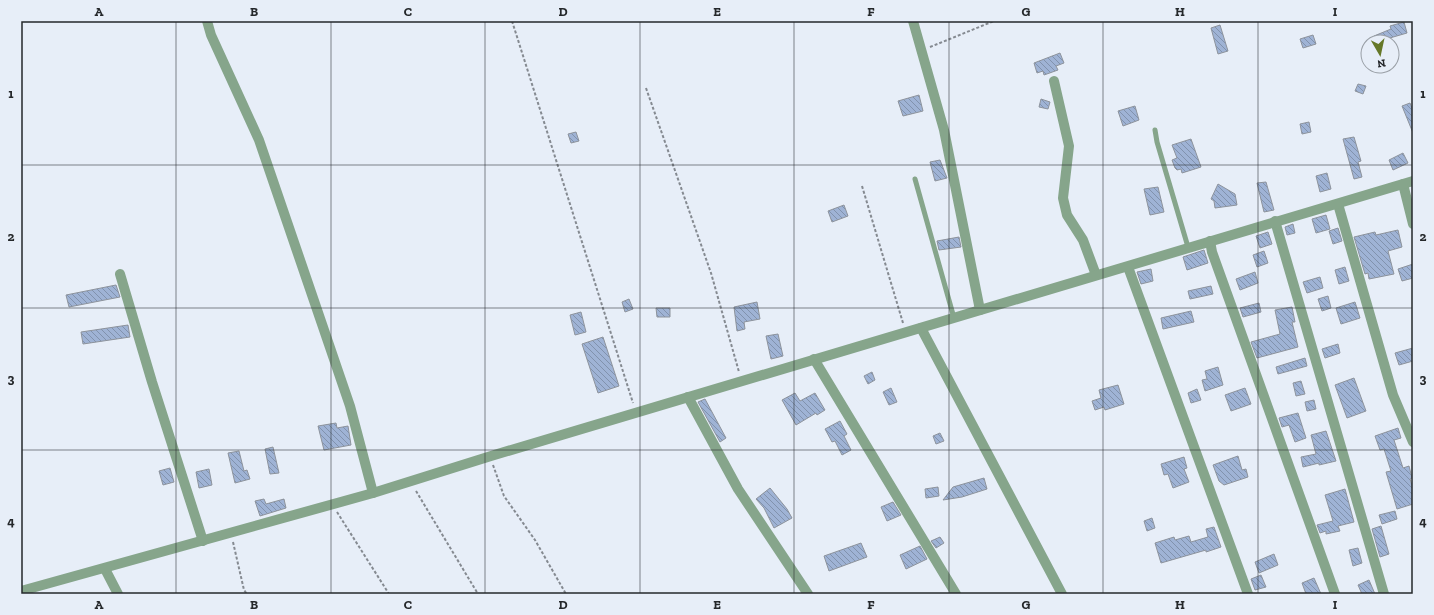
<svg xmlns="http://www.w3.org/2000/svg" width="1434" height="615" font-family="'Zilla Slab',serif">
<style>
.building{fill:url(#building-back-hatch);stroke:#8d939c}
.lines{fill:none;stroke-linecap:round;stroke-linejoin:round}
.path{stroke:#858a91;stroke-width:2;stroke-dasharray:3 2;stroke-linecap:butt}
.service{stroke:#86a58b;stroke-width:5}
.minor{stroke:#86a58b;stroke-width:10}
.grid{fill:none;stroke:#25282b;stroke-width:1;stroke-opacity:0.55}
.neatline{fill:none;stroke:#25282b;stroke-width:1.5}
.grid-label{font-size:13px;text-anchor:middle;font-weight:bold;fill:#25282b}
</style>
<defs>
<pattern id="building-back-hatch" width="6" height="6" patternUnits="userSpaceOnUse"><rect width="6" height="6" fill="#9fb3d5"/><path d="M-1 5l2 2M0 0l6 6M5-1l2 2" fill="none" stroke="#8192ad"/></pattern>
</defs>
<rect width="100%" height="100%" fill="#e7eef8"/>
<g class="building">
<path d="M1404 22 1407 33 1376 42 1374 36 1391 29 1390 26Z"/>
<path d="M1220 25 1228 51 1218 54 1211 28Z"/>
<path d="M1313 35 1316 44 1303 48 1300 39Z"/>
<path d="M1060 53 1064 63 1056 66 1058 70 1044 75 1043 71 1037 73 1034 63Z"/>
<path d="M1358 84 1366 86 1363 94 1355 91Z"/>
<path d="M919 95 923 111 903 116 898 101Z"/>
<path d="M1041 99 1050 102 1048 109 1039 107Z"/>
<path d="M1410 103 1413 111V133L1402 106Z"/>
<path d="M1135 106 1139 120 1123 126 1118 111Z"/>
<path d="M1309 122 1311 132 1302 134 1300 124Z"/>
<path d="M576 132 579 141 571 143 568 134Z"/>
<path d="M1354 137 1361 161 1358 162 1362 177 1354 179 1343 139Z"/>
<path d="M1191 139 1201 167 1182 173 1181 169 1177 170 1175 168 1172 160 1177 158 1172 145Z"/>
<path d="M1403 153 1408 163 1393 170 1389 160Z"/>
<path d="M940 160 947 178 935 181 930 162Z"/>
<path d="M1327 173 1331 189 1320 192 1316 176Z"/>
<path d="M1266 182 1274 210 1264 212 1257 183Z"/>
<path d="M1218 184 1235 194 1237 205 1215 208 1214 201 1211 199Z"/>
<path d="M1158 187 1164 212 1150 215 1144 189Z"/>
<path d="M844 205 848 216 832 222 828 211Z"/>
<path d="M1326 215 1330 229 1316 233 1312 219Z"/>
<path d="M1293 224 1295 233 1287 235 1285 227Z"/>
<path d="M1338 228 1342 241 1333 244 1329 231Z"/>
<path d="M1398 230 1402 247 1388 251 1394 274 1369 279 1368 273 1365 274 1354 237 1375 232 1376 235Z"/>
<path d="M1268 232 1272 244 1260 248 1256 236Z"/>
<path d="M959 237 961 247 939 250 937 241Z"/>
<path d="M1204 250 1208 263 1187 270 1183 257Z"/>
<path d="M1264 251 1268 263 1257 267 1253 255Z"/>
<path d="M1413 264V278L1402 281 1398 269Z"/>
<path d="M1345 267 1349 281 1339 284 1335 270Z"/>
<path d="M1151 269 1153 281 1141 284 1137 272Z"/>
<path d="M1255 272 1258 283 1240 290 1236 279Z"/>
<path d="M1320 277 1323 288 1307 293 1303 282Z"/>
<path d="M116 285 120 297 69 307 66 295Z"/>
<path d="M1211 286 1213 294 1190 299 1188 291Z"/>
<path d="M1328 296 1331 308 1322 311 1318 299Z"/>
<path d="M629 299 633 309 625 312 622 302Z"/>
<path d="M757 302 760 319 744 322 745 329 737 331 734 307Z"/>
<path d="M1355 302 1360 318 1341 324 1336 308Z"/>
<path d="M1259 303 1261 312 1243 317 1240 308Z"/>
<path d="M1292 307 1295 322H1292L1298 347 1257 358 1251 342 1280 334 1275 310Z"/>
<path d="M656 308H670V317H657Z"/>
<path d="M1191 311 1194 322 1163 329 1161 318Z"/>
<path d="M581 312 586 332 575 335 570 315Z"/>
<path d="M128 325 130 337 83 344 81 332Z"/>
<path d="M778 334 783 356 771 359 766 336Z"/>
<path d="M603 337 619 386 598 393 582 344Z"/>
<path d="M1338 344 1340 353 1325 358 1322 349Z"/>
<path d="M1413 348V361L1399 365 1395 353Z"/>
<path d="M1305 358 1307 366 1278 374 1276 367Z"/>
<path d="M1218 367 1223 385 1205 391 1202 380 1207 379 1205 371Z"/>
<path d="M872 372 875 380 868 384 864 376Z"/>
<path d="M1354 378 1366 411 1347 418 1335 385Z"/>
<path d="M1301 381 1305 394 1296 396 1293 383Z"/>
<path d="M1118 385 1124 404 1105 410 1104 407 1095 410 1092 401 1101 398 1099 390Z"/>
<path d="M891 388 897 402 889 405 883 392Z"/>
<path d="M1245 388 1251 404 1231 411 1225 395Z"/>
<path d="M1197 389 1201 400 1191 403 1188 393Z"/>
<path d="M795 393 800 401 815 393 825 410 817 415 816 413 796 425 782 400Z"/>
<path d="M705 399 726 438 720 442 698 402Z"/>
<path d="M1314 400 1316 409 1307 411 1305 402Z"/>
<path d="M1298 413 1306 438 1295 442 1289 425 1282 427 1279 418Z"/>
<path d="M840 421 847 434 844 436 851 450 842 455 835 441 832 442 825 429Z"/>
<path d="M336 423 337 428 348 426 351 445 324 450 318 426Z"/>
<path d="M1398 428 1401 438 1394 440 1403 468 1409 466 1412 478 1410 479 1413 489V504L1397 509 1386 472 1391 471 1384 449 1380 450 1375 436Z"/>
<path d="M1326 431 1336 461 1319 465V463L1303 467 1301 457 1316 454 1311 435Z"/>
<path d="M940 433 944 441 936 444 933 436Z"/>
<path d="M273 447 279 473 270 474 265 449Z"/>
<path d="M239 451 244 471 247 470 250 479 235 483 228 453Z"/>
<path d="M1238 456 1242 470 1246 469 1248 477 1224 485 1219 481 1213 465Z"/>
<path d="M1184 457 1187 468 1184 469 1189 482 1173 488 1168 474 1164 475 1161 464Z"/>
<path d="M170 468 174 482 163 485 159 471Z"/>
<path d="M209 469 212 485 199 488 196 472Z"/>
<path d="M984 478 987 489 962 497 943 500 953 487Z"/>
<path d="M938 487 939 496 926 498 925 489Z"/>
<path d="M770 488 787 509 792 518 774 528 764 508 756 499Z"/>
<path d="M1345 489 1354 522 1338 526 1340 531 1326 534V531L1320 533 1317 525 1333 521 1325 495Z"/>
<path d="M264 499 266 504 284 499 286 508 260 516 255 501Z"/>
<path d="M893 502 901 515 887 521 881 507Z"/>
<path d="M1395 511 1397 519 1382 524 1379 515Z"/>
<path d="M1152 518 1155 528 1147 531 1144 521Z"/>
<path d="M1381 526 1389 554 1380 557 1372 529Z"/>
<path d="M1214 527 1221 547 1206 552V550L1161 563 1155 543 1174 537 1175 540 1189 536 1191 542 1208 537 1206 529Z"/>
<path d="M940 537 944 543 936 548 931 541Z"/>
<path d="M861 543 867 557 829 571 824 556Z"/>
<path d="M920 546 927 559 906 569 900 555Z"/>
<path d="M1358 548 1362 563 1353 566 1349 550Z"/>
<path d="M1274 554 1278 565 1259 573 1255 562Z"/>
<path d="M1261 575 1266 587 1255 590 1251 579Z"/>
<path d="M1314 578 1321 594H1306L1302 583Z"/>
<path d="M1369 580 1375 594H1362L1358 585Z"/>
</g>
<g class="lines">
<g class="path">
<path d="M512 21 633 403"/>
<path d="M930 47 994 21"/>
<path d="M646 88 711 273 739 372"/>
<path d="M862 186 903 323"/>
<path d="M493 465 504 496 535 540 566 594"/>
<path d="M416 491 478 594"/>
<path d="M337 512 389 594"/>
<path d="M233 542 244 590 247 594"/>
</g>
<g class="service">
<path d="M1155 130 1157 142 1188 247"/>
<path d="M915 179 954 318"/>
</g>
<g class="minor">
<path d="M207 21 211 35 259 140 350 406 373 493"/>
<path d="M913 21 944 130 980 310"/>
<path d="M1054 81 1069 146 1063 198 1067 215 1083 240 1096 275"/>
<path d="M1403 184 1413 224"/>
<path d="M1338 204 1393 395 1413 442"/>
<path d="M1275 221 1384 594"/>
<path d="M1210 241 1212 252 1335 594"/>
<path d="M1128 267 1248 594"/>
<path d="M120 274 152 382 203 541"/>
<path d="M921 328 1062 594"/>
<path d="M814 359 956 594"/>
<path d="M688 397 738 489 808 594"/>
<path d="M105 569 118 594"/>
<path d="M21 591 373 493 491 456 1413 181"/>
</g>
</g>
<path class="grid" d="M176 21V594M331 21V594M485 21V594M640 21V594M794 21V594M949 21V594M1103 21V594M1258 21V594M21 165H1413M21 308H1413M21 450H1413"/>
<rect width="1434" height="615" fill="none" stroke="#e7eef8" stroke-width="44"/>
<g transform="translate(1380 54) rotate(171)"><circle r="19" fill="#e7eef8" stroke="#999fa6"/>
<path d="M0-3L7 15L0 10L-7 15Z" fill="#657828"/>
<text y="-6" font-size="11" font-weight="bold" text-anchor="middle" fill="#25282b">N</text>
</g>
<rect x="22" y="22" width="1390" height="571" class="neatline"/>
<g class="grid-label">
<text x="99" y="16">A</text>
<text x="254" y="16">B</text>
<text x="408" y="16">C</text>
<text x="563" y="16">D</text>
<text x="717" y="16">E</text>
<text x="871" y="16">F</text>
<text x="1026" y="16">G</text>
<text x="1180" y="16">H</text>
<text x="1335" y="16">I</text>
<text x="11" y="98">1</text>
<text x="1423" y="98">1</text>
<text x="11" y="241">2</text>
<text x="1423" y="241">2</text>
<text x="11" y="383">3</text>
<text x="1423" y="383">3</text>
<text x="11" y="526">4</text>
<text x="1423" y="526">4</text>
<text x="99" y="609">A</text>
<text x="254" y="609">B</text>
<text x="408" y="609">C</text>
<text x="563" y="609">D</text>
<text x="717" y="609">E</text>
<text x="871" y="609">F</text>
<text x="1026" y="609">G</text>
<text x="1180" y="609">H</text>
<text x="1335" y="609">I</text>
</g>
</svg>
